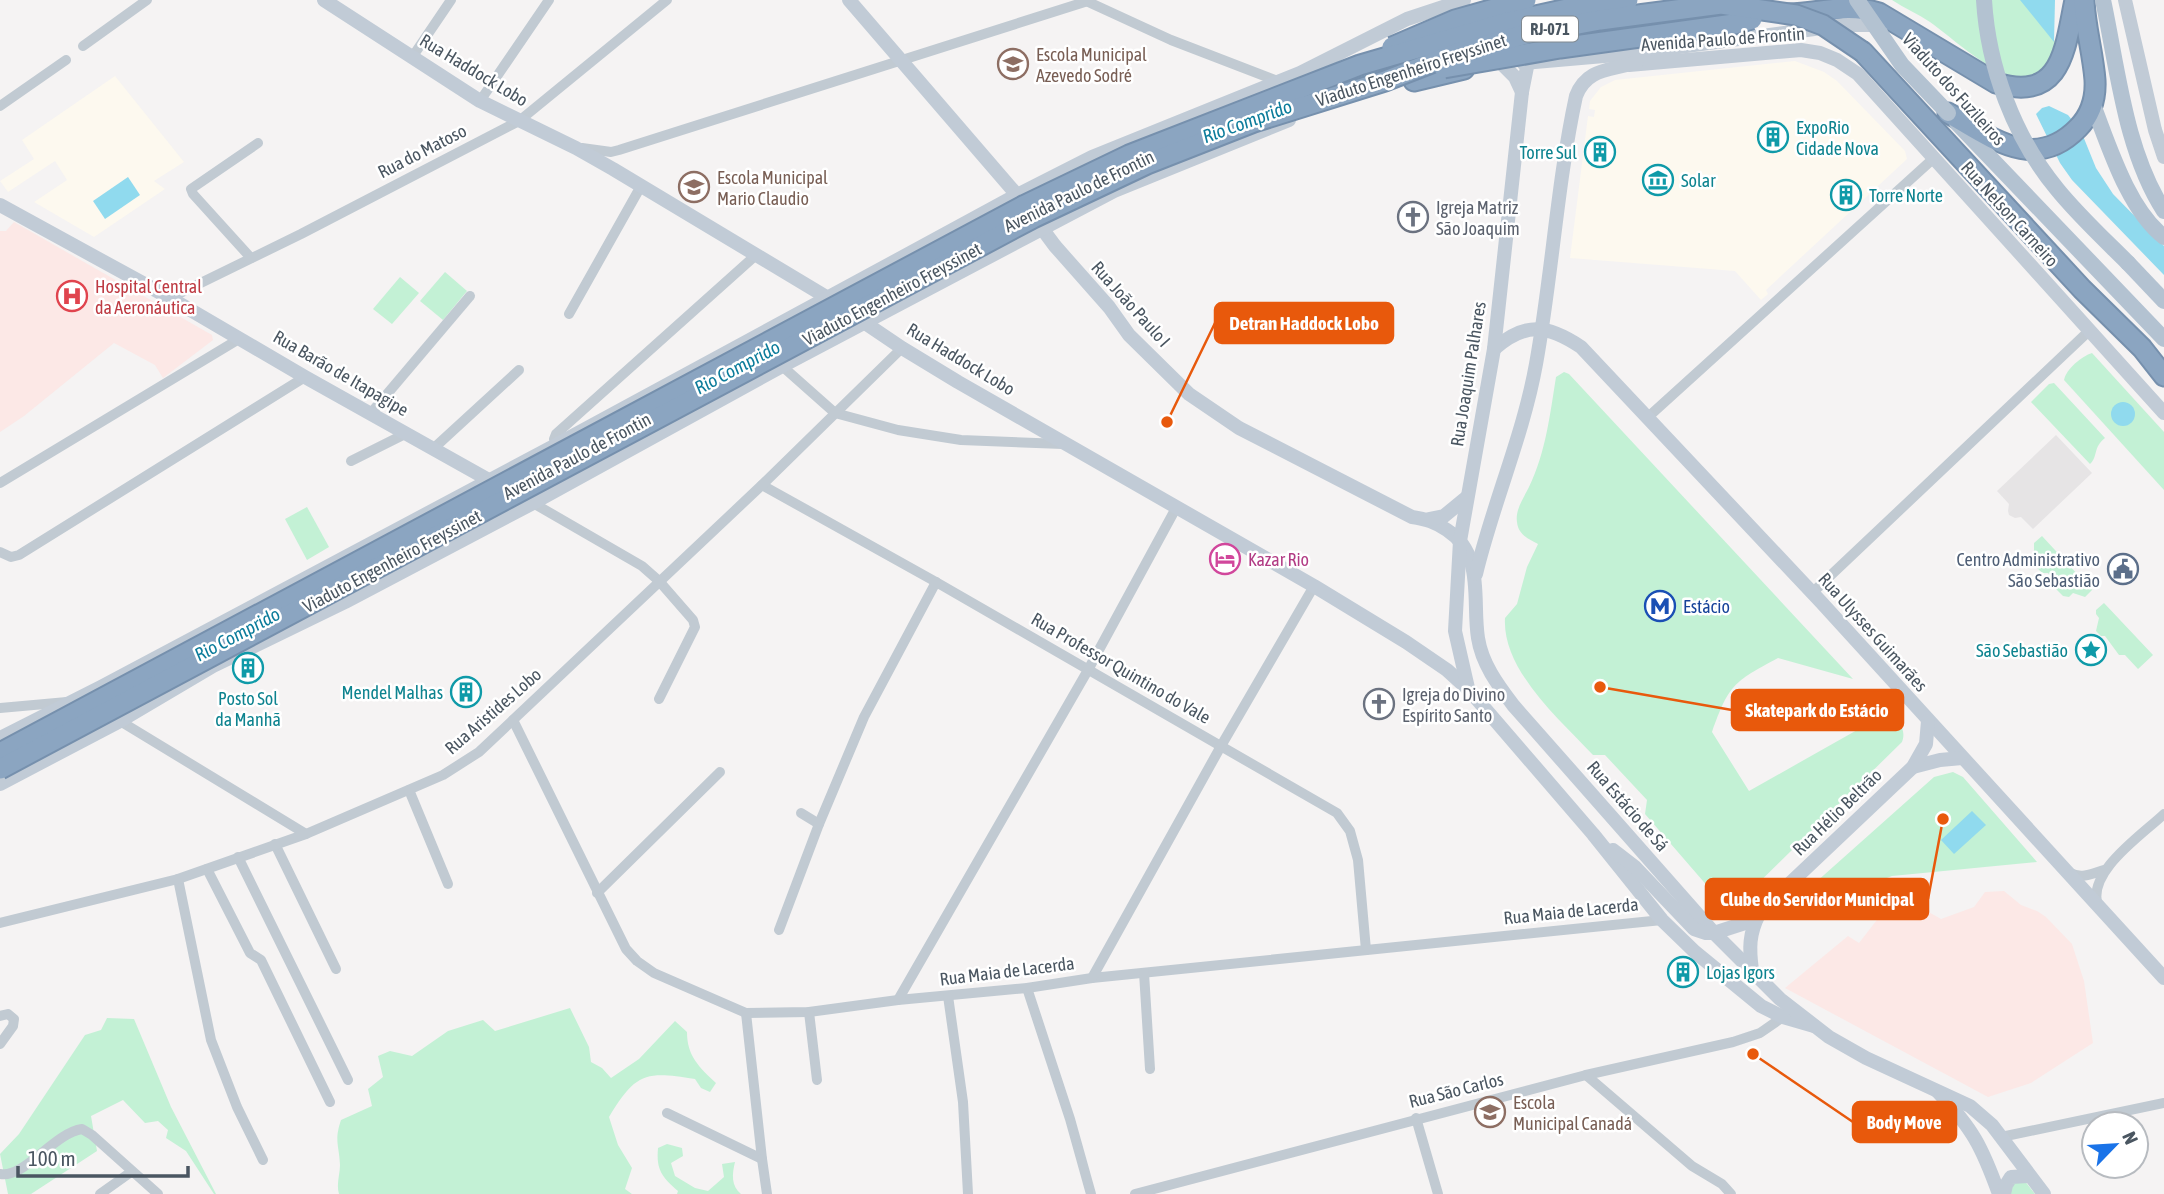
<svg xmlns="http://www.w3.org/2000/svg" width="2164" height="1194" font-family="'Asap Condensed',sans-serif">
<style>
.commercial{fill:#fdf9ef}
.education{fill:#e6e4e5}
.medical{fill:#fce8e6}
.green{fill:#c3f1d5}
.water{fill:#90daee}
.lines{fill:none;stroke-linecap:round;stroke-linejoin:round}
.river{stroke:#90daee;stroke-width:21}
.highway-casing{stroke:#7690ad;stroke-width:23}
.street{stroke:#c1cad2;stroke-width:10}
.secondary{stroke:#c1cbd6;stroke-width:14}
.primary{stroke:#b3c2d1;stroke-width:16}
.highway{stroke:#8ba5c1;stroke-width:19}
.highway-bridge-casing{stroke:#7690ad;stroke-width:23;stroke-linecap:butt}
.primary-bridge{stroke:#b3c2d1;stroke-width:16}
.highway-bridge{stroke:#8ba5c1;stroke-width:19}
.labels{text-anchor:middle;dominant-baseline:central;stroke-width:5;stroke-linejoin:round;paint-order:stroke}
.shield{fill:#fff;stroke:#808990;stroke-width:2}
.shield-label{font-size:16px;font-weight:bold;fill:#4a5661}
.street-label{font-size:18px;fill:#4a5661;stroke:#fff}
.education-label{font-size:18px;fill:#785e54;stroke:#fff;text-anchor:start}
.culture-label{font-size:18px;fill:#0d838f;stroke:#fff;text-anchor:start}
.worship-label{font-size:18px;fill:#5b616d;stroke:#fff;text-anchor:start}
.health-label{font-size:18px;fill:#be3a42;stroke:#fff;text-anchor:start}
.hotel-label{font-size:18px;fill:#b23c85;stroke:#fff;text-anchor:start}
.service-label{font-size:18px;fill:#4e5e75;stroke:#fff;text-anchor:end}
.transit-label{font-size:18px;fill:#164399;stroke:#fff;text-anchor:start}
.water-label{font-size:19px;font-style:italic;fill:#0c7c9b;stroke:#fff}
.leader{fill:none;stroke:#e8590c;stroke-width:2.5}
.callout-dot{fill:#e8590c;stroke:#fff;stroke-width:2.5}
.callout{fill:#e8590c;stroke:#e8590c;stroke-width:2.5}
.callout-label{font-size:19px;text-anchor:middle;font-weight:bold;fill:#fff}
</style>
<rect width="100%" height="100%" fill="#f5f3f3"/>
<g class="commercial">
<path d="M1795 61 1824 72 1837 81 1905 151 1907 159 1766 290 1768 294 1761 300 1735 271 1570 258 1588 116 1594 117 1595 110 1589 109 1590 101 1601 87 1615 80Z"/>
<path d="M115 76 184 162 154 181 165 189 94 237 34 202 67 180 55 161 8 192 0 181 34 159 22 140Z"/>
</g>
<path class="education" d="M2056 435 2092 473 2033 529 2021 517 2015 518 2009 515 2008 511 2009 504 1997 491Z"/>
<g class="medical">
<path d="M14 222 212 335 213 340 163 378 155 365 114 343 24 416 0 432V231H6Z"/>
<path d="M2004 891 2021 905 2037 911 2046 917 2072 944 2084 981 2093 1043 2031 1083 1988 1097 1785 988 1848 936 1859 943 1897 894 1941 919 1974 907 1985 892Z"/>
</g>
<g class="green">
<path d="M1892 0H2024L2063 52C2056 58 2048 71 2040 75 2005 90 1956 40 1930 22 1918 14 1904 8 1892 0Z"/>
<path d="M445 272 467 291 443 320 420 301Z"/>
<path d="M400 277 419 293 392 324 373 309Z"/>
<path d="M2092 353 2164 432V490L2064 380C2066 369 2082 356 2092 353Z"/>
<path d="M1564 372 1569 374 1853 679 1778 658C1733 682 1729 685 1712 732L1749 791 1889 712C1898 721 1907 729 1902 742L1735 906 1728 907 1722 903 1645 814 1647 800 1605 755H1593C1560 720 1502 670 1505 618L1517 604 1527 567 1538 544C1528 539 1518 534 1517 522 1515 510 1524 497 1529 487 1546 452 1550 414 1556 377Z"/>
<path d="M2054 383 2105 438C2093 447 2098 457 2090 464L2031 402 2049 384Z"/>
<path d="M307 507 329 547 307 560 285 519Z"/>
<path d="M2042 536 2092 590 2085 597 2073 593 2069 597 2063 596 2055 588V581L2048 573H2042L2030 560 2034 553V543Z"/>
<path d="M2104 603 2153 655 2138 669 2125 655H2119L2105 636H2101L2096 631 2099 618 2096 614V610Z"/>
<path d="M1953 772 1963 777 2037 862 1892 876 1866 886 1830 917 1806 891 1934 777Z"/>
<path d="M570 1008 589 1047 591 1062 602 1068 611 1078 639 1059 675 1021 687 1032C687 1056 699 1067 716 1083L710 1092 701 1088 695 1079C646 1071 636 1072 609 1117L618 1145 632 1168 625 1189 632 1194H339C336 1184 340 1175 340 1165 339 1144 334 1141 341 1120L372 1106 368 1089 383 1077 378 1056 390 1051 412 1056 448 1031 483 1020 495 1031Z"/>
<path d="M107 1018 134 1019 171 1107 216 1194H214L186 1151 166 1138 168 1130 158 1121 145 1123 123 1100 91 1116 97 1151 31 1194H8L0 1154 19 1134 85 1035 101 1030Z"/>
<path d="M667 1144 682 1148 683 1156 671 1163 675 1176 695 1188 708 1191 724 1177 722 1164 735 1162C732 1174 731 1186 741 1194H677L678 1191C662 1177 656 1170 658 1148Z"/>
<path d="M2024 1180 2035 1194H2010L2011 1182Z"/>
</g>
<g class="water">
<path d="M2020 0H2055L2054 42Z"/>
<path d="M2049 106 2068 115 2081 131 2096 168 2113 194 2164 246V275L2072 180 2060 163 2036 114 2042 108Z"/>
<path d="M128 177 140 195 105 219 93 201Z"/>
<circle cx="2123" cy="414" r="12"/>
<path d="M1972 811 1986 825 1954 854 1941 840Z"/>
</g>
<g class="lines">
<path class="river" d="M1339 87 1436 51"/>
<g class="highway-casing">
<g id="highway">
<path d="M1789 14C1822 13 1846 3 1879 13L1996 83C2063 103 2065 47 2075 0"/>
<path d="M1654 27 1689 19 1714 7"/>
<path d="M1863 52 2082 289 2142 348 2164 376"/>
<path d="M1414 81 1464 69"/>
<path d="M1948 113C1991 137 2034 173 2078 128 2091 115 2096 99 2095 80 2093 53 2085 27 2084 0"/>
</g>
</g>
<g class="street">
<path d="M1084 0 1171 40 1280 82"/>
<path d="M83 46 147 0"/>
<path d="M413 56 451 0"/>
<path d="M480 101 549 0"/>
<path d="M0 106 66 60"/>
<path d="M582 148 611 152 619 150 1091 0"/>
<path d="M251 258 193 194 191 189 258 143"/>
<path d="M170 298 301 234 519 121 667 0"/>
<path d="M569 314 641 186"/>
<path d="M782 366 835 413 898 430 961 440 1063 444"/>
<path d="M371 413 470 296"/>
<path d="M1647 418 1934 158"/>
<path d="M556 445 554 439 556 434 756 255"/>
<path d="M434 448 519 370"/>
<path d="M351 461 407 433"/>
<path d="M0 483 239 339"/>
<path d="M762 485 936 582 1337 813 1350 831 1358 860 1366 950"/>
<path d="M533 503 642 566 659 581 693 620 695 627 659 699"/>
<path d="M0 552 11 557 19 555 305 377"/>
<path d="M1812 593 2090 330"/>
<path d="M0 708 67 702"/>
<path d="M118 718 120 721 306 834"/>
<path d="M513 720 626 949 637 961 654 973 746 1013 809 1012 898 1000 1027 988 1092 978 1662 920"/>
<path d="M409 790 448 884"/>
<path d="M801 813 819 824"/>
<path d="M275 844 336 969"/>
<path d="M238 857 348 1080"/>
<path d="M207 869 250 953 261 960 330 1102"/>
<path d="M2070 873C2081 879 2092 874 2104 870"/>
<path d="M178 879 211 1040 237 1107 263 1160"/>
<path d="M597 893 720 772"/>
<path d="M2098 906C2086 872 2142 835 2164 814"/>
<path d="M0 923 178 879 306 834 443 775 479 752 762 485 902 348"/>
<path d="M779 930 819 824 864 717 936 582"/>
<path d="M1144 973 1150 1069"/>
<path d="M1092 978 1221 746 1314 586"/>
<path d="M1027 988 1070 1119 1091 1194"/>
<path d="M948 996 963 1102 968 1194"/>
<path d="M898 1000 1088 670 1176 508"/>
<path d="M809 1012 817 1080"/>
<path d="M0 1016 8 1014 14 1019 13 1026 0 1044"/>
<path d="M1586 1075 1692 1166 1722 1184 1731 1194"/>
<path d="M667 1113 762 1159 746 1013"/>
<path d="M1416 1118 1438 1194"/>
<path d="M2001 1137 2164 1103"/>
<path d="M762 1159 767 1194"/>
<path d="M0 1174C24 1179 54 1133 82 1129L92 1135 158 1194"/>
<path d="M100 1194 131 1172"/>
<path d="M1135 1194 1586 1075 1733 1042 1760 1033 1783 1017"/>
</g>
<g class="secondary">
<path d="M324 0 480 101 576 148 613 169 828 298 902 348 958 382 1314 586 1406 642 1447 670 1469 690 1593 834 1662 920 1695 952 1761 1006 1783 1017 1814 1026"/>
<path d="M849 0 1017 195 1055 246 1109 307 1129 335 1189 394 1239 428 1412 517C1426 519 1435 522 1447 530 1485 555 1472 600 1478 638 1482 664 1498 685 1513 705L1714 933 1780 999 1829 1037 1866 1058 1970 1106 1992 1125 2044 1194"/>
<path d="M2125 0 2155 130 2164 157"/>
<path d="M1523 63 1627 54 1844 25H1882"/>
<path d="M1503 65 1515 77 1522 92"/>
<path d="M1629 65 1801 50 1820 53 1837 60 1858 74 2164 413"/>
<path d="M0 205 170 298 305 377 496 484"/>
<path d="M1494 349C1526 321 1548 325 1581 347L1821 602 2164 978"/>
<path d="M1429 519 1444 516 1466 498"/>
<path d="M1476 574C1493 503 1523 436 1536 364 1552 276 1557 184 1576 96 1587 67 1612 71 1637 62"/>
<path d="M1468 688 1455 631 1460 541 1494 349 1522 92 1528 62"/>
<path d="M0 738 101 687 556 445 1017 195 1092 157 1300 73 1407 19 1464 0"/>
<path d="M1913 767 1940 760 1962 758"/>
<path d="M0 784 120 721 213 666 345 602 533 503 782 366 1114 191 1289 120"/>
<path d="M1613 850 1635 867 1694 929 1706 933H1714L1745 923 1767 905 1913 767 1926 744 1928 721"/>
<path d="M1752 970C1749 948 1749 934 1759 914"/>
<path d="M1938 1092C1973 1129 1982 1147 1999 1194"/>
<path d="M2004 1194 2006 1185 2011 1177 2028 1176"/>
</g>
<g class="primary">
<path d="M2103 0C2118 70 2125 150 2164 211"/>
<path d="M2093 105C2109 146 2128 209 2164 237"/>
<path d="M1957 123 2164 339"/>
<path d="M2128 263 2164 301"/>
</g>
<use href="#highway" class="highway"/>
<g class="highway-bridge-casing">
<g id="highway-bridge">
<path d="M1392 47 1455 20 1526 0"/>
<path d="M1444 68 1560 48 1734 24 1752 19"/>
<path d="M0 753 1025 205 1129 155 1360 65 1504 23 1576 7 1628 0"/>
<path d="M0 769 1033 218 1147 164 1254 122 1385 81 1457 53 1530 33 1600 20 1721 4 1796 15 1823 25 1863 52"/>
</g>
</g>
<g class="primary-bridge">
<path d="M1857 0 1902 65 1948 113"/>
<path d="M1984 0C1988 67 2014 137 2057 189 2078 215 2104 239 2128 263"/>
</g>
<use href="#highway-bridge" class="highway-bridge"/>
</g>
<defs>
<g id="school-ring" transform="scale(1.575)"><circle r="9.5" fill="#fff" stroke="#8d6e63" stroke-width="1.5"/><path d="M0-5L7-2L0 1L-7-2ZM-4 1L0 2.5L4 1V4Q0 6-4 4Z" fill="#8d6e63"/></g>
<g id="building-ring" transform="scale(1.575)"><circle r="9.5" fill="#fff" stroke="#0f9aa8" stroke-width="1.5"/><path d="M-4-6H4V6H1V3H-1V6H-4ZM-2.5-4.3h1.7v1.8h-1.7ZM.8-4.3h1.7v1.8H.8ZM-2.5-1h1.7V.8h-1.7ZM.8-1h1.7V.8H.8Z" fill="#0f9aa8"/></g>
<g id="museum-ring" transform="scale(1.575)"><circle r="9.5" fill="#fff" stroke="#0f9aa8" stroke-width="1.5"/><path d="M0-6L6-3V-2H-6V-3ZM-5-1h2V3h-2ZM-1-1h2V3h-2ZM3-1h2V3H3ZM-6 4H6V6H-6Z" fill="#0f9aa8"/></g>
<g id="church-ring" transform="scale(1.575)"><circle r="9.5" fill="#fff" stroke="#6b7280" stroke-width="1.5"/><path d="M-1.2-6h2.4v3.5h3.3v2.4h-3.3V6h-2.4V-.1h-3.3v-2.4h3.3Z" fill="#6b7280"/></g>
<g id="hospital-ring" transform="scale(1.575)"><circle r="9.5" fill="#fff" stroke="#e0444e" stroke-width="1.5"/><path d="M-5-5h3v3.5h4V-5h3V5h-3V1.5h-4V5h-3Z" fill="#e0444e"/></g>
<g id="hotel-ring" transform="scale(1.575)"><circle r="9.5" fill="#fff" stroke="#d1479c" stroke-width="1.5"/><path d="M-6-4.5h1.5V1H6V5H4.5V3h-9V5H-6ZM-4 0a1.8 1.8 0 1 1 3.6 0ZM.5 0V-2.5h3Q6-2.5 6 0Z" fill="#d1479c"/></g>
<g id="civic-ring" transform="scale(1.575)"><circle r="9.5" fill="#fff" stroke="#5c6f8a" stroke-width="1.5"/><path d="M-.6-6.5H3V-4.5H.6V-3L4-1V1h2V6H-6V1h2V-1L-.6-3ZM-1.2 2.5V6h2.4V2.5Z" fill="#5c6f8a"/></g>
<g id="metro-ring" transform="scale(1.575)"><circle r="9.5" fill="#fff" stroke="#1a4fb4" stroke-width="1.5"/><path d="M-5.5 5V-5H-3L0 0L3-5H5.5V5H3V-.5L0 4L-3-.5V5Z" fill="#1a4fb4"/></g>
<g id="sight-ring" transform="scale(1.575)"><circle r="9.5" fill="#fff" stroke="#0f9aa8" stroke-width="1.5"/><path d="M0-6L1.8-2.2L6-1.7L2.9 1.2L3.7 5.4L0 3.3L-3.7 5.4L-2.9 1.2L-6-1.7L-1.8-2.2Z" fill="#0f9aa8"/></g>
</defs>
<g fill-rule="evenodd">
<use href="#school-ring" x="1013" y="64"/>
<use href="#building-ring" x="1773" y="137"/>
<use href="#building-ring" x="1600" y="152"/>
<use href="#museum-ring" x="1658" y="180"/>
<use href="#school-ring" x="694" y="187"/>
<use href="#building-ring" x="1846" y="195"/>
<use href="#church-ring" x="1413" y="217"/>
<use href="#hospital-ring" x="72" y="296"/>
<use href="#hotel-ring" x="1225" y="559"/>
<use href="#civic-ring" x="2123" y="569"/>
<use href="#metro-ring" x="1660" y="606"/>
<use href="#sight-ring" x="2091" y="650"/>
<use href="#building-ring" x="248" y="668"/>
<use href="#building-ring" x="466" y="692"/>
<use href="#church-ring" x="1379" y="704"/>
<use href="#building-ring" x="1683" y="972"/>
<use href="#school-ring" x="1490" y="1112"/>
</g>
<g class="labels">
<rect class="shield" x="1522" y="16.5" width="56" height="25" rx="5"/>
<g class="shield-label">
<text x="1550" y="29">RJ-071</text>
</g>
<g class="street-label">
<text transform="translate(1723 39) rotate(-4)">Avenida Paulo de Frontin</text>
<text transform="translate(474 70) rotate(31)">Rua Haddock Lobo</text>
<text transform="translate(1411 70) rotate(-18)">Viaduto Engenheiro Freyssinet</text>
<text transform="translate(1954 89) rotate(48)">Viaduto dos Fuzileiros</text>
<text transform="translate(422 151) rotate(-27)">Rua do Matoso</text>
<text transform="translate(1079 191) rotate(-26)">Avenida Paulo de Frontin</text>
<text transform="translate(2010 214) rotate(48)">Rua Nelson Carneiro</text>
<text transform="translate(892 294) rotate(-28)">Viaduto Engenheiro Freyssinet</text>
<text transform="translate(1131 304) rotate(48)">Rua João Paulo I</text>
<text transform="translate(961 359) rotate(31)">Rua Haddock Lobo</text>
<text transform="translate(341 373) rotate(30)">Rua Barão de Itapagipe</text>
<text transform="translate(1468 374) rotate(-81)">Rua Joaquim Palhares</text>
<text transform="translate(577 456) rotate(-28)">Avenida Paulo de Frontin</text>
<text transform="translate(392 561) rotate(-28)">Viaduto Engenheiro Freyssinet</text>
<text transform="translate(1873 632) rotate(48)">Rua Ulysses Guimarães</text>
<text transform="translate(1121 668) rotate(30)">Rua Professor Quintino do Vale</text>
<text transform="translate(493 711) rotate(-41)">Rua Aristides Lobo</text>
<text transform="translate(1628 806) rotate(49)">Rua Estácio de Sá</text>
<text transform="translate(1837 812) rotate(-44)">Rua Hélio Beltrão</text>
<text transform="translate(1571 911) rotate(-6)">Rua Maia de Lacerda</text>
<text transform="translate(1007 971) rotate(-7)">Rua Maia de Lacerda</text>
<text transform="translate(1456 1090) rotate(-14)">Rua São Carlos</text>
</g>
<g class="education-label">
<text x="1036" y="54">Escola Municipal<tspan x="1036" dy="21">Azevedo Sodré</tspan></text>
<text x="717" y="177">Escola Municipal<tspan x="717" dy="21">Mario Claudio</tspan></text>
<text x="1513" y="1102">Escola<tspan x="1513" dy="21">Municipal Canadá</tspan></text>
</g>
<g class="culture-label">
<text x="1796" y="127">ExpoRio<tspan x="1796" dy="21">Cidade Nova</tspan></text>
<text x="1577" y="152" text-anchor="end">Torre Sul</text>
<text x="1681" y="180">Solar</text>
<text x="1869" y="195">Torre Norte</text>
<text x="2068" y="650" text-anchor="end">São Sebastião</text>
<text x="443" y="692" text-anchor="end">Mendel Malhas</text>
<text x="248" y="698" text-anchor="middle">Posto Sol<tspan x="248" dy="21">da Manhã</tspan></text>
<text x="1706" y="972">Lojas Igors</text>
</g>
<g class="worship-label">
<text x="1436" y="207">Igreja Matriz<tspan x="1436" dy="21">São Joaquim</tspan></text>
<text x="1402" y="694">Igreja do Divino<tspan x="1402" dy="21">Espírito Santo</tspan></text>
</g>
<g class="health-label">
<text x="95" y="286">Hospital Central<tspan x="95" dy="21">da Aeronáutica</tspan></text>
</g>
<g class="hotel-label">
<text x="1248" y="559">Kazar Rio</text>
</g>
<g class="service-label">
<text x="2100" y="559">Centro Administrativo<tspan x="2100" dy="21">São Sebastião</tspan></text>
</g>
<g class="transit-label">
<text x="1683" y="606">Estácio</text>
</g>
<g class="water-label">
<text transform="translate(1247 121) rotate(-20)">Rio Comprido</text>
<text transform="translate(737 367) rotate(-28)">Rio Comprido</text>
<text transform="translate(237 634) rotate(-28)">Rio Comprido</text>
</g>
</g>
<path class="leader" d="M1167 422L1215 323M1600 687L1732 710M1943 819L1928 899M1753 1054L1853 1122"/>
<g class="callout-dot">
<circle cx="1167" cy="422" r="7"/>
<circle cx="1600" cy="687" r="7"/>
<circle cx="1943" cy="819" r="7"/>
<circle cx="1753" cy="1054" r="7"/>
</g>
<g class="callout">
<rect x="1215" y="303" width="178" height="40" rx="7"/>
<rect x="1732" y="690" width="171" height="40" rx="7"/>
<rect x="1706" y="879" width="222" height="40" rx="7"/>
<rect x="1853" y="1102" width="103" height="40" rx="7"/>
</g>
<g class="callout-label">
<text x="1304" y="330">Detran Haddock Lobo</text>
<text x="1817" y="717">Skatepark do Estácio</text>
<text x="1817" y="906">Clube do Servidor Municipal</text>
<text x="1904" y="1129">Body Move</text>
</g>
<g transform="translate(2115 1145) rotate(65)"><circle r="33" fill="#ffffff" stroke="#b7bbc0" stroke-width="2"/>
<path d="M0-5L12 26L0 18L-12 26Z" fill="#1a73e8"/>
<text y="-10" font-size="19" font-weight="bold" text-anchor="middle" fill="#4a5661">N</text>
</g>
<path d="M18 1166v10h170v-10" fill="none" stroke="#4a5661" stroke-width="3.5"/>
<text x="28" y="1166" font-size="21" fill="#4a5661" stroke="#ffffff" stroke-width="5" paint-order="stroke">100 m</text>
</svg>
